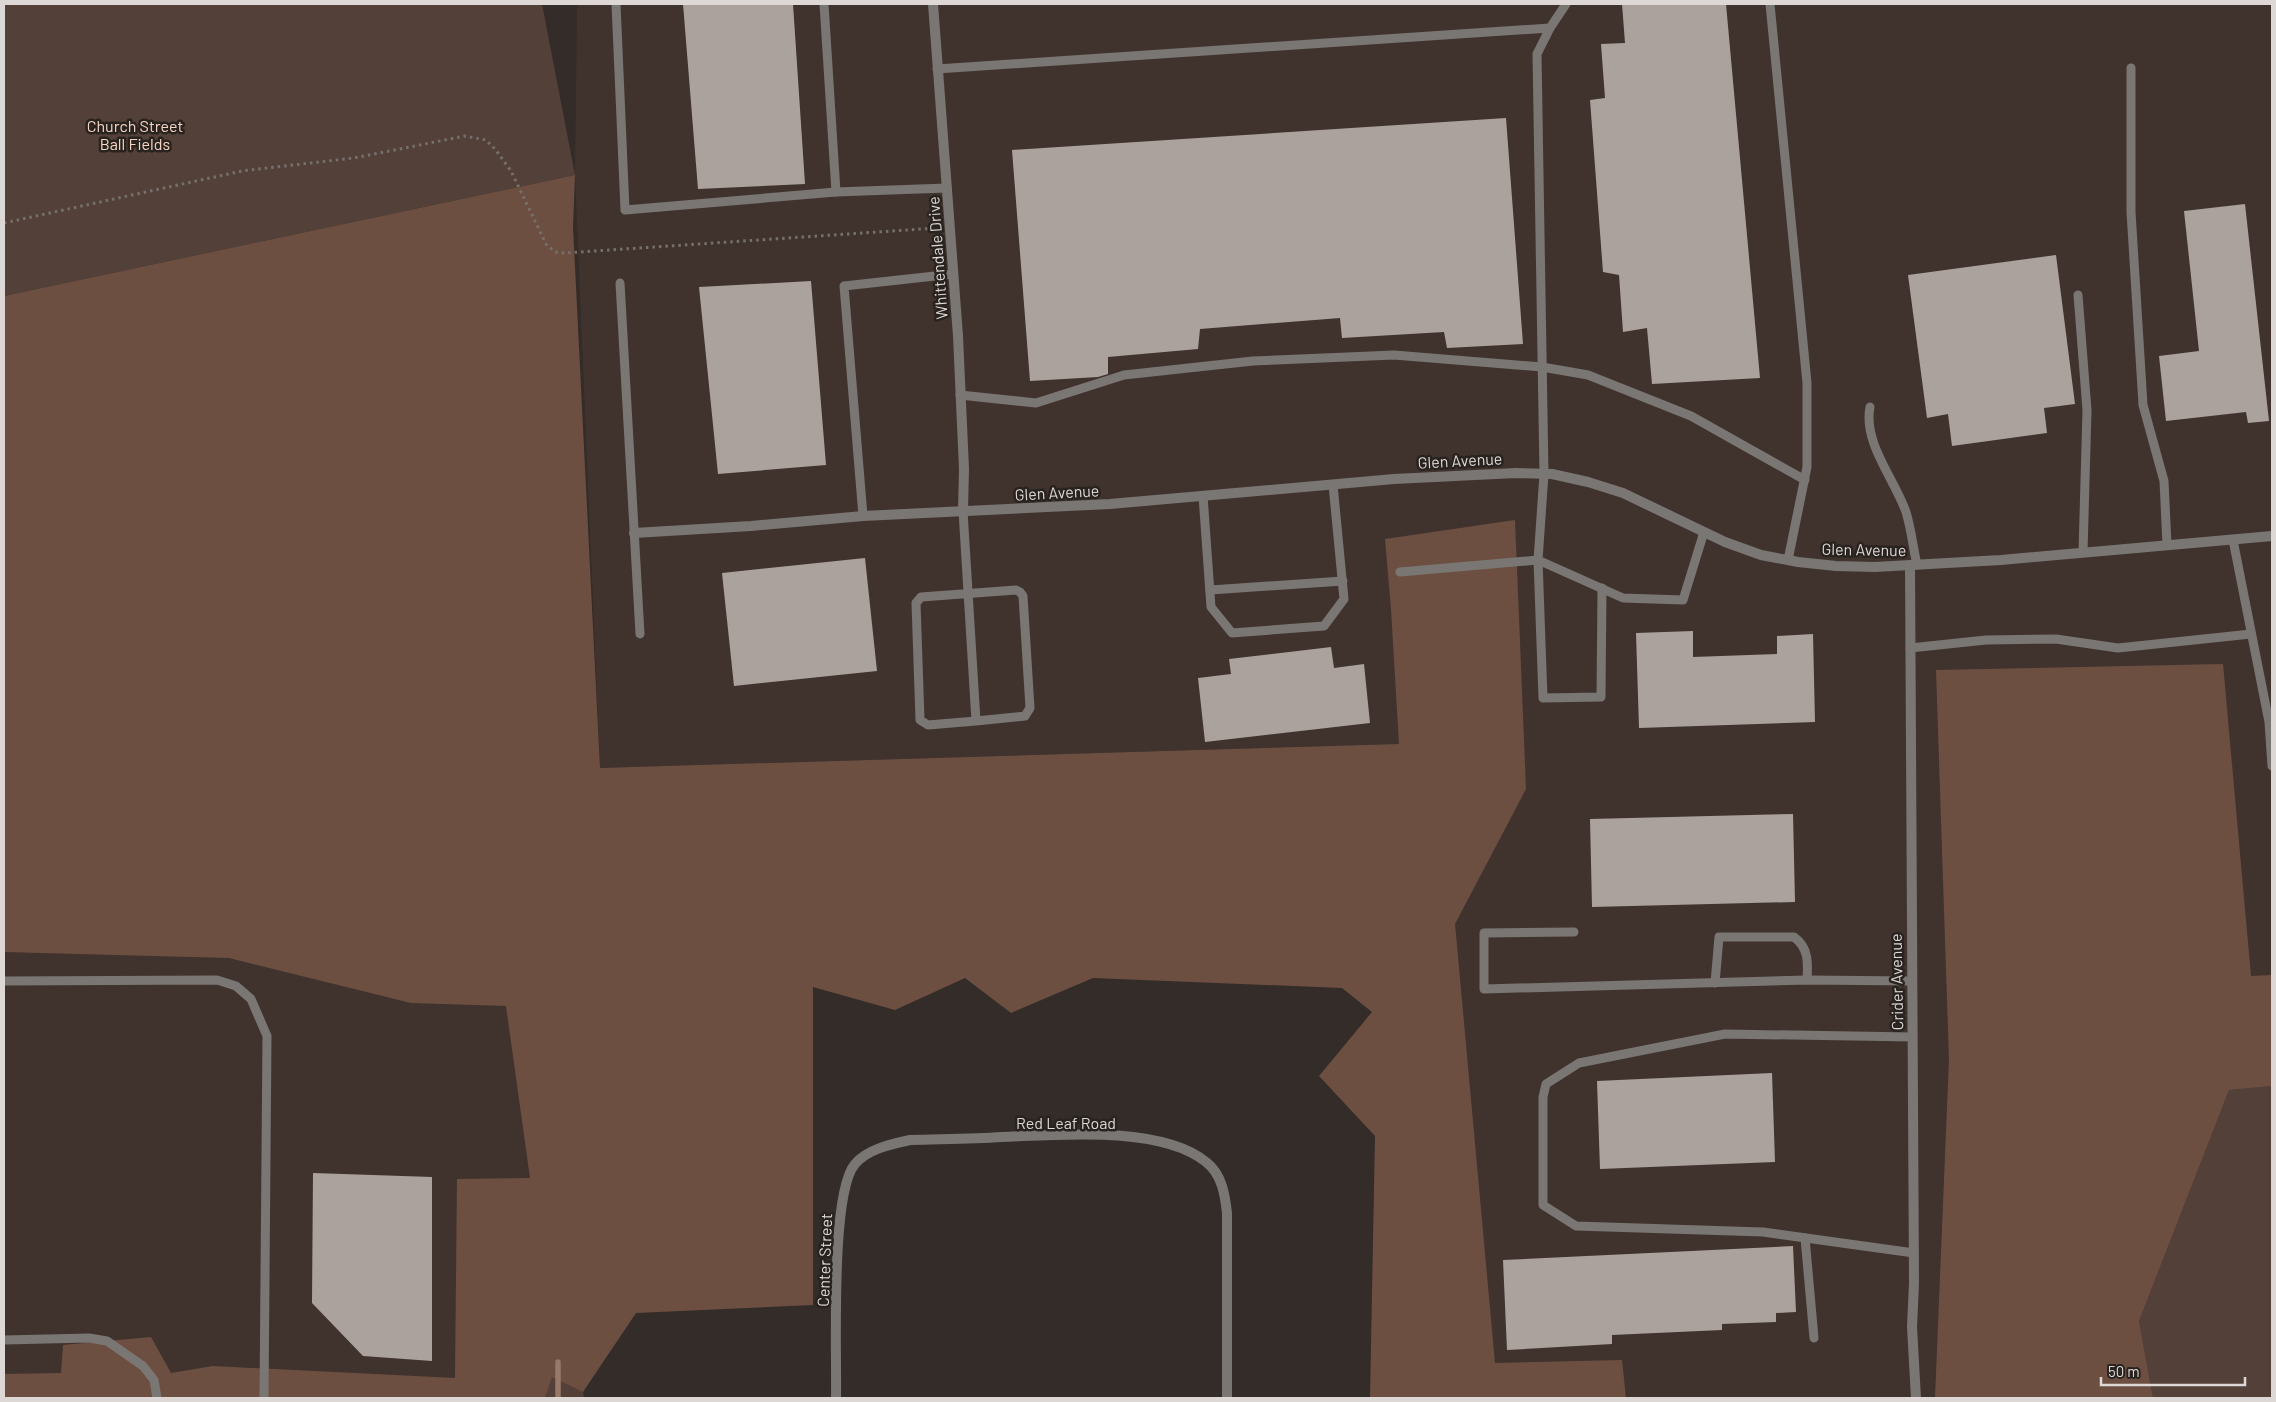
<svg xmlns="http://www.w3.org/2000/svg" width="2276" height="1402" font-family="Barlow,sans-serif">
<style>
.built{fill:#40332d}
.green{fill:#534139}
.forest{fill:#6d4f42}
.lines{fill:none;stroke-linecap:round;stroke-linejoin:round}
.stream{stroke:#977869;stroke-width:5.5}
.building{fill:#aba29e}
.path{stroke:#76706d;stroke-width:3;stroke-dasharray:2.5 4;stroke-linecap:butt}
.service{stroke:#7a7674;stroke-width:9}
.minor{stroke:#7a7674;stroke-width:10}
.labels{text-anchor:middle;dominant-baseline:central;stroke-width:5;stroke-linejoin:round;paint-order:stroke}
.park-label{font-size:16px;fill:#f7d4c4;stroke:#29231f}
.street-label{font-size:16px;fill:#ddd8d6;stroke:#29231f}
</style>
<rect width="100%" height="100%" fill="#332c29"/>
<g class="built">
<path d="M577 4H2272V1398H1478L1399 744 600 768 575 175Z"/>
<path d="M4 948 524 955 539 1398H4Z"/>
</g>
<g class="green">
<path d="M4 4H542L575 175 4 296Z"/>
<path d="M2272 1086V1398H2153L2139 1321 2229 1090Z"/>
<path d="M552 1376 583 1392 584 1398H545Z"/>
</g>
<g class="forest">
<path d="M575 175 573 227 600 768 1399 744 1391 609 1385 539 1515 520 1526 789 1455 924 1495 1363 1622 1360 1626 1398H1370L1375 1136 1319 1076 1372 1012 1342 988 1093 978 1011 1013 965 978 895 1010 813 987V1305L636 1313 583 1392 552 1377 545 1398H4V1374L61 1373 63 1345 151 1337 171 1373 213 1366 455 1378 457 1179 530 1178 506 1006 411 1003 229 958 4 952V296Z"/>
<path d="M2223 664 2251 976 2272 975V1086L2229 1090 2139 1321 2153 1398H1935L1949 1059 1936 670Z"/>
</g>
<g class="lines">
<path class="stream" d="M558 1362V1398"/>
</g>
<g class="building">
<path d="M683 4H793L805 184 698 189Z"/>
<path d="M1622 4H1726L1760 378 1652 384 1647 328 1623 332 1619 275 1603 272 1590 100 1605 98 1601 44 1625 43Z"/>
<path d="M1506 118 1523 344 1447 348 1444 332 1342 338 1340 318 1200 329 1198 349 1108 357V374L1098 377 1030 381 1012 150Z"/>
<path d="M2245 204 2269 421 2248 423 2246 412 2166 421 2159 356 2199 351 2184 211Z"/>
<path d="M2056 255 2075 404 2044 408 2047 433 1952 446 1948 414 1927 418 1908 275Z"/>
<path d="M811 281 826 465 718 474 699 287Z"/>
<path d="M865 558 877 671 734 686 722 573Z"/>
<path d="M1693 631V657L1777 654V636L1813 634 1815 722 1639 728 1636 633Z"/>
<path d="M1331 647 1334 668 1364 664 1370 723 1205 742 1198 678 1231 674 1229 659Z"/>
<path d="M1793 814 1795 902 1592 907 1590 819Z"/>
<path d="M1772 1073 1775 1162 1600 1169 1597 1081Z"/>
<path d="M313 1173 432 1177V1361L363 1356 312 1303Z"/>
<path d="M1793 1246 1796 1312 1776 1313V1322L1722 1324V1330L1612 1335V1344L1507 1350 1503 1260Z"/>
</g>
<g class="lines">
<path class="path" d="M4 223 242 171 354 158 465 136 486 140 495 149 511 171 546 244 555 252 565 253 937 228"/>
<g class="service">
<path d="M616 4 625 210 836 192"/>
<path d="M824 4 836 192 947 188"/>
<path d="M1566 4 1550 28 1537 54 1544 474 1538 560 1623 598 1683 600 1704 532"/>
<path d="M1770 4 1807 383V467L1788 560"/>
<path d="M2131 68V212L2143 405 2164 481 2167 545"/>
<path d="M937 69 1550 28"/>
<path d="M620 283 640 634"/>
<path d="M2078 295 2087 410 2083 552"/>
<path d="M960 395 1036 403 1124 375 1253 361 1394 355 1542 367 1588 375 1691 416 1805 480"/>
<path d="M1870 407C1863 443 1894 478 1906 512 1911 528 1913 547 1917 565"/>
<path d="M1203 496 1211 607 1232 633 1324 626 1344 599 1333 485"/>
<path d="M963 511 976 721 928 725 920 720 916 603 921 597 1016 590 1020 592 1023 596 1030 708 1025 716 976 721"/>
<path d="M863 516 844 286 953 274"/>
<path d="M2233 540 2269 722 2272 766"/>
<path d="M1400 572 1538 560 1543 698 1601 697 1602 588"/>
<path d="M1210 590 1343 581"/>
<path d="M1910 648 1986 640 2056 639 2118 648 2251 634"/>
<path d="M1574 932 1484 933V989L1807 980 1912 981"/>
<path d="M4 981 217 980 236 986 251 999 267 1036 264 1398"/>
<path d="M1715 983 1719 937H1794C1809 948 1808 963 1807 980"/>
<path d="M1912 1037 1725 1034 1579 1063 1546 1084 1543 1097V1205L1576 1226 1763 1232 1914 1253"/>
<path d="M1805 1238 1814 1338"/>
<path d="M4 1340 89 1338 107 1341 143 1366 154 1380 157 1398"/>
</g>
<g class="minor">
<path d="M933 4 958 336 964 469 963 511"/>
<path d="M634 533 751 526 863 516 1110 504 1394 479 1516 473 1552 474 1588 482 1623 493 1725 542 1761 555 1798 562 1836 566 1875 567 2001 560 2272 536"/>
<path d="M1910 565 1914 1283 1912 1327 1916 1398"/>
<path d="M836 1398C837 1354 830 1193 855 1164 867 1149 892 1144 910 1140 941 1139 971 1139 1002 1137 1057 1135 1161 1125 1206 1162 1222 1174 1225 1195 1227 1213V1398"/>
</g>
</g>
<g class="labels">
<g class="park-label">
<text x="135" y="125">Church Street<tspan x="135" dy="18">Ball Fields</tspan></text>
</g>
<g class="street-label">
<text transform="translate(937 258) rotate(-94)">Whittendale Drive</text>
<text transform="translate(1460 460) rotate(-3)">Glen Avenue</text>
<text transform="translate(1057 492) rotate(-3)">Glen Avenue</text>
<text transform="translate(1864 549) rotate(1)">Glen Avenue</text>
<text transform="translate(1896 982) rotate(-91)">Crider Avenue</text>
<text x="1066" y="1122">Red Leaf Road</text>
<text transform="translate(824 1260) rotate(-88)">Center Street</text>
</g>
</g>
<rect width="2276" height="1402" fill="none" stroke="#ddd8d6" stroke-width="10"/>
<path d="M2101 1377v8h144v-8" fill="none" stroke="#ddd8d6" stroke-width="2.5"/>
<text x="2108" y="1377" font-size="15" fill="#ddd8d6" stroke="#29231f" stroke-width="4" paint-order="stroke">50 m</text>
</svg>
